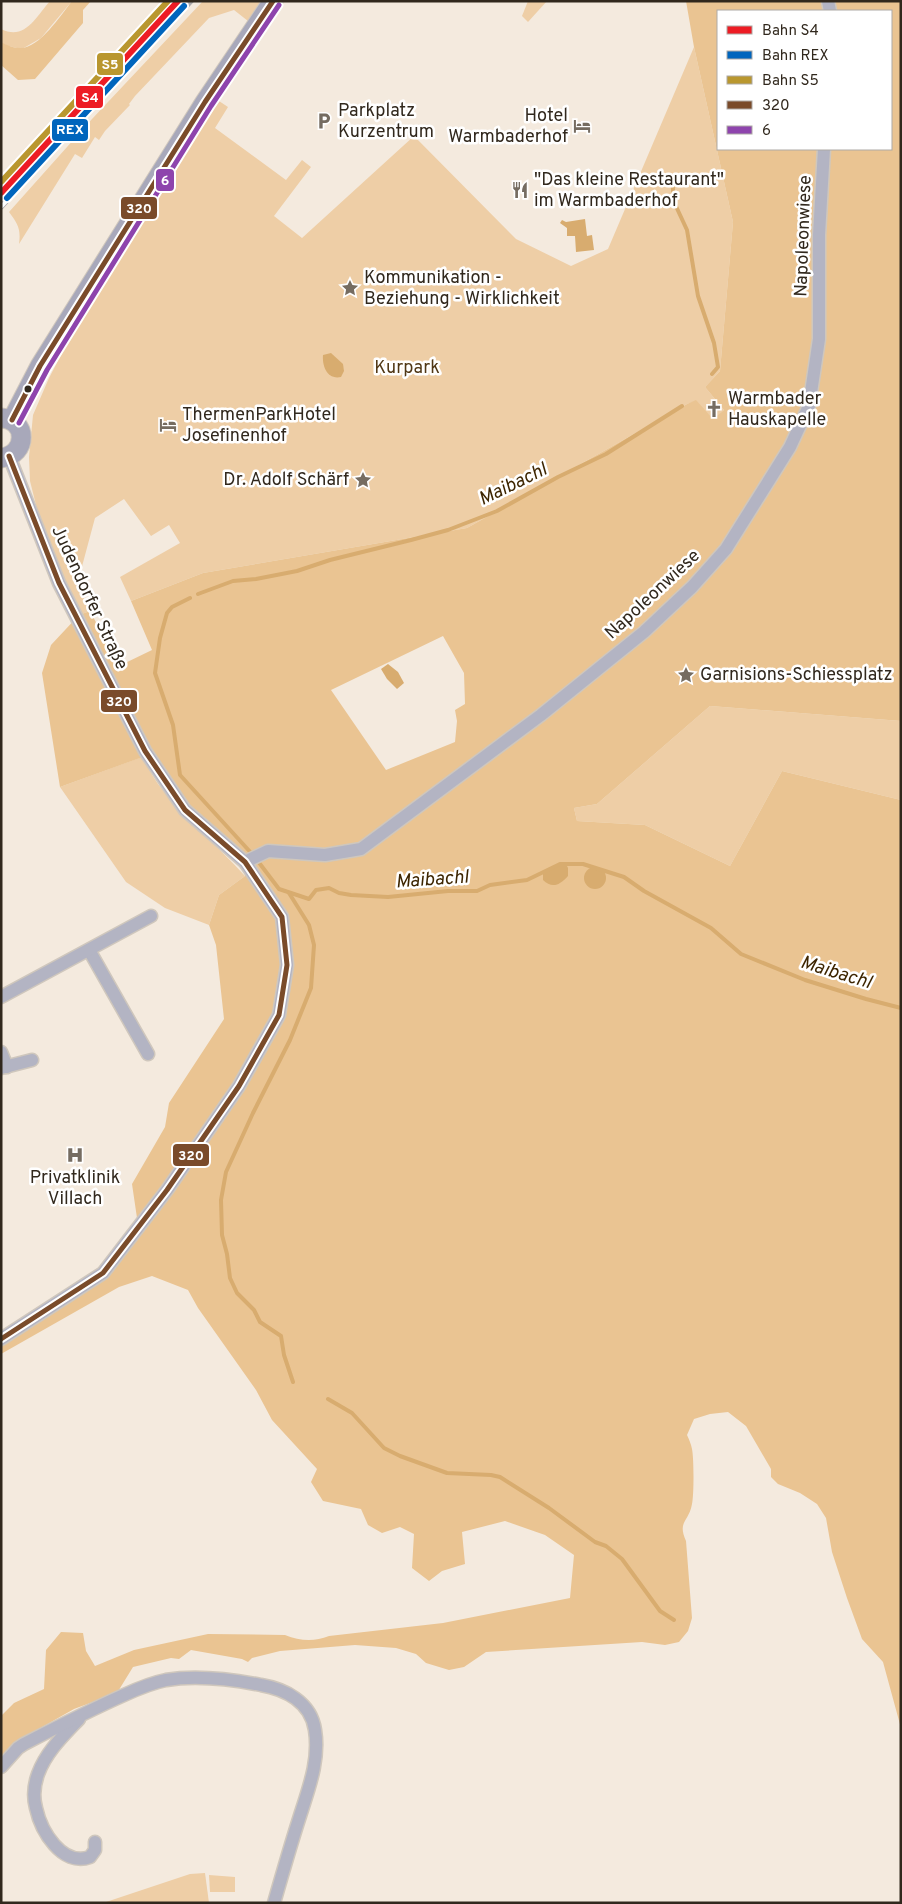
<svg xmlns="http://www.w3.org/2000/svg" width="902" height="1904" font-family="Overpass,sans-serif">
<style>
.green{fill:#eecea6}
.forest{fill:#eac492;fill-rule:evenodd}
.water{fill:#d8ac6f}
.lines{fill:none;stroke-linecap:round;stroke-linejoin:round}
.stream{stroke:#d8ac6f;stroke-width:4}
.street-casing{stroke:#cfc7bd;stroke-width:15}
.secondary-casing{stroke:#cfc7bd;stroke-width:21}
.street{stroke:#b3b4c3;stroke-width:12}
.secondary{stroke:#a8a8ba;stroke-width:19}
.rail-casing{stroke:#aaa8ab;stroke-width:5.5}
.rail{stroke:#fff;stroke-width:4;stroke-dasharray:11;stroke-linecap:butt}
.bus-1-casing{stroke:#fff;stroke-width:9}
.bus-2-casing{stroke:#fff;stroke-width:9}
.bus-1{stroke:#7a4b2a;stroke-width:5}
.bus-2{stroke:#8e44ad;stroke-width:5}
.rail-1-casing{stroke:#fff;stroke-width:10}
.rail-2-casing{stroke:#fff;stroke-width:10}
.rail-3-casing{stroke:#fff;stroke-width:10}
.rail-1{stroke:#ed1c24;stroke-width:6}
.rail-2{stroke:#0065bd;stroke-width:6}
.rail-3{stroke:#b9972f;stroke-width:6}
.bus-dot{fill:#31281d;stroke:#fff;stroke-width:2}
.labels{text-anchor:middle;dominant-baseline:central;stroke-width:5;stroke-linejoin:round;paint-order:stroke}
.poi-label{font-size:18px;fill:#31281d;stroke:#fff;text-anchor:start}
.street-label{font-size:18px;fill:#31281d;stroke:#fff}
.park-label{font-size:18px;fill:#503715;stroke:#fff}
.water-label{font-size:19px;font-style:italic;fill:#3d2501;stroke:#fff}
.line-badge{stroke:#fff;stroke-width:2}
.badge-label{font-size:14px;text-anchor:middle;font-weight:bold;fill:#fff}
</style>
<rect width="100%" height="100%" fill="#f4eade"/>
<g class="green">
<path d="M50 1H72L41 38 22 49 8 46 1 42V29C25 41 36 17 50 1Z"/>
<path d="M203 1H261L248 21 234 10 209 18 135 96 129 104 130 105 105 131 99 140 95 137 82 158 75 154 19 244C21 229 18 224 9 212L92 119Z"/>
<path d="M528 1H547L528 22 522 16Z"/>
<path d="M694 47 733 222 720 371 705 387 724 410 713 420 696 401 687 404 467 528 203 573 131 601 120 577 180 543 169 525 151 536 124 499 95 518 77 585 90 611 79 615 43 533 30 481 29 457 33 415 49 378 70 338 120 255 219 101 228 107 215 128 286 180 302 160 311 167 274 216 302 238 414 136 516 239 571 266 608 249Z"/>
<path d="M710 706 901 721V800L782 771 730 866 645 825 577 821 574 808 597 804Z"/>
<path d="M142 757C148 766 152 776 158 784 183 818 217 845 245 876L219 895 209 925 165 908 126 882 60 787Z"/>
<path d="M205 1873 209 1903H103L190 1874Z"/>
<path d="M209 1875 235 1877V1892H210Z"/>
</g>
<g class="forest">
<path d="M72 1H91L83 10V23L35 79 18 80 1 65V42C7 45 13 48 20 48 39 49 61 15 72 1Z"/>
<path d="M686 1H901V721L710 706 597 804 574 808 577 821 645 825 730 866 782 771 901 800V1728L883 1662 862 1639 847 1598 832 1552 826 1518 817 1504 800 1493 778 1484 771 1477V1469L746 1426 728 1412 710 1414 694 1419 687 1435C689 1439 691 1444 692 1449 694 1459 694 1495 692 1504 689 1522 677 1521 686 1541L692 1618 688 1631 679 1642 665 1645 642 1642 486 1652 464 1667 449 1670 426 1663 416 1654 396 1648 355 1645 280 1651 252 1658 248 1662 242 1659 191 1650 179 1659 171 1658 133 1667 117 1693 74 1709 21 1739 1 1758V1716L14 1703 44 1689 46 1650 61 1632 83 1633 86 1651 95 1666 134 1650 208 1634 285 1635C300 1641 314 1642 329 1636L443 1623 570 1598 574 1555 545 1535 505 1521 462 1532 465 1564 442 1571 429 1581 412 1568 414 1534 400 1527 382 1533 368 1525 361 1509 323 1501 311 1482 317 1469 272 1420 256 1390 198 1308 188 1290 152 1276 119 1287 1 1354V1342L110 1267 137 1218 132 1184 165 1127 169 1103 224 1019 216 945 209 925 219 895 245 876 243 854 187 806 151 754 60 787 42 673 51 645 79 615 90 611 119 666 152 650 131 601 203 573 467 528 687 404 696 400 713 419 724 410 705 387 720 371 733 222 694 47ZM718 11H891V149H718ZM443 636 464 673 465 704 455 710 457 721 455 742 386 770 331 690Z"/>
</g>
<g class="water">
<path d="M585 219 587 236 592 235 594 250 576 252 575 236H567V228L560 223 562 220 566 222Z"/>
<path d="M331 353 343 364 344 371 341 377C327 380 322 366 323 355Z"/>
<path d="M388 664 398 672 404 683 397 689 387 679 381 669Z"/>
<path d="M560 864H566L568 868V876C560 885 552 889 543 880V874Z"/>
<circle cx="595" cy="878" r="11"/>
</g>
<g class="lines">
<g class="stream">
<path d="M672 177 674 202 687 230 698 296 714 343 718 367 712 374"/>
<path d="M198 594 233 581 256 579 297 571 330 560 411 540 448 530 497 511 558 477 606 454 682 406"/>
<path d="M190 598 172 607 167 613 160 638 155 673 173 725 180 775 253 855"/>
<path d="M257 860 279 889 309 899 316 890 329 888 339 893 351 895 388 897 448 891H477L490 885 527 880 560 864H583L624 877 644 891 711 928 741 954 805 980 866 999 901 1008"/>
<path d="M289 893 309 925 314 945 311 988 290 1040 253 1113 226 1172 221 1200 222 1235 227 1254 230 1278 237 1293 254 1310 260 1322 281 1336 284 1355 293 1382"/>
<path d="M328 1399 352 1413 384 1448 400 1456 447 1473 491 1475 500 1477 549 1508 595 1542 606 1546 622 1559 660 1611 674 1620"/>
</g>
<g class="street-casing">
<g id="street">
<path d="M828 1 830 11"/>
<path d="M245 862 268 851 325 855 361 849 541 715 644 632 692 587 726 549 790 447 809 406 819 339V235L824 149"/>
<path d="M89 950 148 1054"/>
<path d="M1 997 151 916"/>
<path d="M1 1052 7 1067"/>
<path d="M1 1068 32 1060"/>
<path d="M1 1339 103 1273 167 1190 239 1086 279 1015 287 965 282 917 245 862 185 810 145 751 59 583 9 456"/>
<path d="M79 1719C63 1736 46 1752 38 1774 34 1785 33 1797 36 1808 41 1831 62 1867 90 1857L95 1850V1842"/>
<path d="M1 1767 18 1748 24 1744C57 1727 90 1710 124 1695 137 1689 151 1683 166 1680 197 1675 230 1679 261 1685 285 1689 311 1702 315 1730 320 1761 308 1790 299 1819 290 1847 282 1875 274 1903"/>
</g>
</g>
<g class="secondary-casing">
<g id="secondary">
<path d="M1 418C28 419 28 455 1 458"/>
<path d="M12 420 40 366 205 102 273 1"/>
</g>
</g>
<use href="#street" class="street"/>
<use href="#secondary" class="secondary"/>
<g class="rail-casing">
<path id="rail" d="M1 207 191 1"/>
</g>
<use href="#rail" class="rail"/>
<g class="bus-1-casing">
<g id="bus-1">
<path d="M12 420 40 366 205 102 273 1"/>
<path d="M1 1339 103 1273 167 1190 239 1086 279 1015 287 965 282 917 245 862 185 810 145 751 59 583 9 456"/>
</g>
</g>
<g class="bus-2-casing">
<path id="bus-2" d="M19 423 47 370 211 106 279 5"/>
</g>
<use href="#bus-1" class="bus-1"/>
<use href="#bus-2" class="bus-2"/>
<g class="rail-1-casing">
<path id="rail-1" d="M1 193 178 1"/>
</g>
<g class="rail-2-casing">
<path id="rail-2" d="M7 198 184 6"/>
</g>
<g class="rail-3-casing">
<path id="rail-3" d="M1 182 168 1"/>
</g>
<use href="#rail-1" class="rail-1"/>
<use href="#rail-2" class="rail-2"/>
<use href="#rail-3" class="rail-3"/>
</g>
<defs>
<g id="parking-bare" transform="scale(1.35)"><path d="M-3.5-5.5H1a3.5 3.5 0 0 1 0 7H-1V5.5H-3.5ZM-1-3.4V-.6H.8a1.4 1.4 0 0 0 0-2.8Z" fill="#756c61" stroke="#fff" stroke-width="2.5" paint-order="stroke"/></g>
<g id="hotel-bare" transform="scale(1.35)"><path d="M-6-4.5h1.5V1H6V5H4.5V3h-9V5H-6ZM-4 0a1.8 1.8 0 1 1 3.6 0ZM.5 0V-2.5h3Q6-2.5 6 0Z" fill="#756c61" stroke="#fff" stroke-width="2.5" paint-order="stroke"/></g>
<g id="restaurant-bare" transform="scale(1.35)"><path d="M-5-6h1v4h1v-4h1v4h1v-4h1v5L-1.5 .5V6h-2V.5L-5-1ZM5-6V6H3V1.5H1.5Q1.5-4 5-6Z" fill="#756c61" stroke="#fff" stroke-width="2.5" paint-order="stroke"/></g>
<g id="sight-bare" transform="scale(1.35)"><path d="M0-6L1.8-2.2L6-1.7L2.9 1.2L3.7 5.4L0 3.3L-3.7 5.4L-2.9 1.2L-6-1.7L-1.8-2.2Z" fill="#756c61" stroke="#fff" stroke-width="2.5" paint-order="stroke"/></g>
<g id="church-bare" transform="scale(1.35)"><path d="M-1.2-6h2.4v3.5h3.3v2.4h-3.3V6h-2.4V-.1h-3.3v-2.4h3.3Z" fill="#756c61" stroke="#fff" stroke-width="2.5" paint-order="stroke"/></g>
<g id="hospital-bare" transform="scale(1.35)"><path d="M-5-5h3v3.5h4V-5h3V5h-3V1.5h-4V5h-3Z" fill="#756c61" stroke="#fff" stroke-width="2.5" paint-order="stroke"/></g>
</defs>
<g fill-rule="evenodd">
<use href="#parking-bare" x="324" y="121"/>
<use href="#hotel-bare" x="582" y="126"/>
<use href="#restaurant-bare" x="520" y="190"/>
<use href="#sight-bare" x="350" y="288"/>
<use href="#church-bare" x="714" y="409"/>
<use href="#hotel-bare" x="168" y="425"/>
<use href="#sight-bare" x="363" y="480"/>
<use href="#sight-bare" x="686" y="675"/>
<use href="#hospital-bare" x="75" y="1155"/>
</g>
<circle class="bus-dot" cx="28" cy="389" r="4.5"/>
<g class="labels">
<g class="poi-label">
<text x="338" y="111">Parkplatz<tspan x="338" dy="21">Kurzentrum</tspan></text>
<text x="568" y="116" text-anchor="end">Hotel<tspan x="568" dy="21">Warmbaderhof</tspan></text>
<text x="534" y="180">"Das kleine Restaurant"<tspan x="534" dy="21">im Warmbaderhof</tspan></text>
<text x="364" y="278">Kommunikation -<tspan x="364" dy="21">Beziehung - Wirklichkeit</tspan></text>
<text x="728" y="399">Warmbader<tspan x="728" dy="21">Hauskapelle</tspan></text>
<text x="182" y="415">ThermenParkHotel<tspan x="182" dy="21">Josefinenhof</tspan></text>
<text x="349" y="480" text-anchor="end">Dr. Adolf Schärf</text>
<text x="700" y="675">Garnisions-Schiessplatz</text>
<text x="75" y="1178" text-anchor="middle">Privatklinik<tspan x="75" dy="21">Villach</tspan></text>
</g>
<g class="street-label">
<text transform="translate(804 236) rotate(-88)">Napoleonwiese</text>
<text transform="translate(653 595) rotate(-43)">Napoleonwiese</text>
<text transform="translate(89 598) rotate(65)">Judendorfer Straße</text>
</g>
<g class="park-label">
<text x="407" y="368">Kurpark</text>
</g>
<g class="water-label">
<text transform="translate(513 485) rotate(-26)">Maibachl</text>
<text transform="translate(432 880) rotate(-4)">Maibachl</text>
<text transform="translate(836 973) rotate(17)">Maibachl</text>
</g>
</g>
<g class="line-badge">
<rect x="96" y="52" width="28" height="24" rx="5" fill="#b9972f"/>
<rect x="75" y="85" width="29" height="24" rx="5" fill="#ed1c24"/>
<rect x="51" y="118" width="38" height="24" rx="5" fill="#0065bd"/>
<rect x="155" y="168" width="20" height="24" rx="5" fill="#8e44ad"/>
<rect x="120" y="196" width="38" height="24" rx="5" fill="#7a4b2a"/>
<rect x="100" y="689" width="38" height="24" rx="5" fill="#7a4b2a"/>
<rect x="172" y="1143" width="38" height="24" rx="5" fill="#7a4b2a"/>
</g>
<g class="badge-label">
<text x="110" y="69">S5</text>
<text x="90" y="102">S4</text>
<text x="70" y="134">REX</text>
<text x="165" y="185">6</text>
<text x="139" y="213">320</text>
<text x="119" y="706">320</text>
<text x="191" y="1160">320</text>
</g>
<rect width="902" height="1904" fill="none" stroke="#31281d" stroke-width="5"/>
<rect x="717" y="10" width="175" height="140" fill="#ffffff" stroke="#ada9a5"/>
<rect x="727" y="26" width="25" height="8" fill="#ed1c24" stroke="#ada9a5"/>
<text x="762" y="35" font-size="15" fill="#31281d">Bahn S4</text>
<rect x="727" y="51" width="25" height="8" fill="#0065bd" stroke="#ada9a5"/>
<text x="762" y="60" font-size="15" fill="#31281d">Bahn REX</text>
<rect x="727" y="76" width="25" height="8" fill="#b9972f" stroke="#ada9a5"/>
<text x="762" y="85" font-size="15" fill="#31281d">Bahn S5</text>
<rect x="727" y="101" width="25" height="8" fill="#7a4b2a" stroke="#ada9a5"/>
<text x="762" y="110" font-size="15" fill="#31281d">320</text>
<rect x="727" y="126" width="25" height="8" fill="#8e44ad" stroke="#ada9a5"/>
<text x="762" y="135" font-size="15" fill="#31281d">6</text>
</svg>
